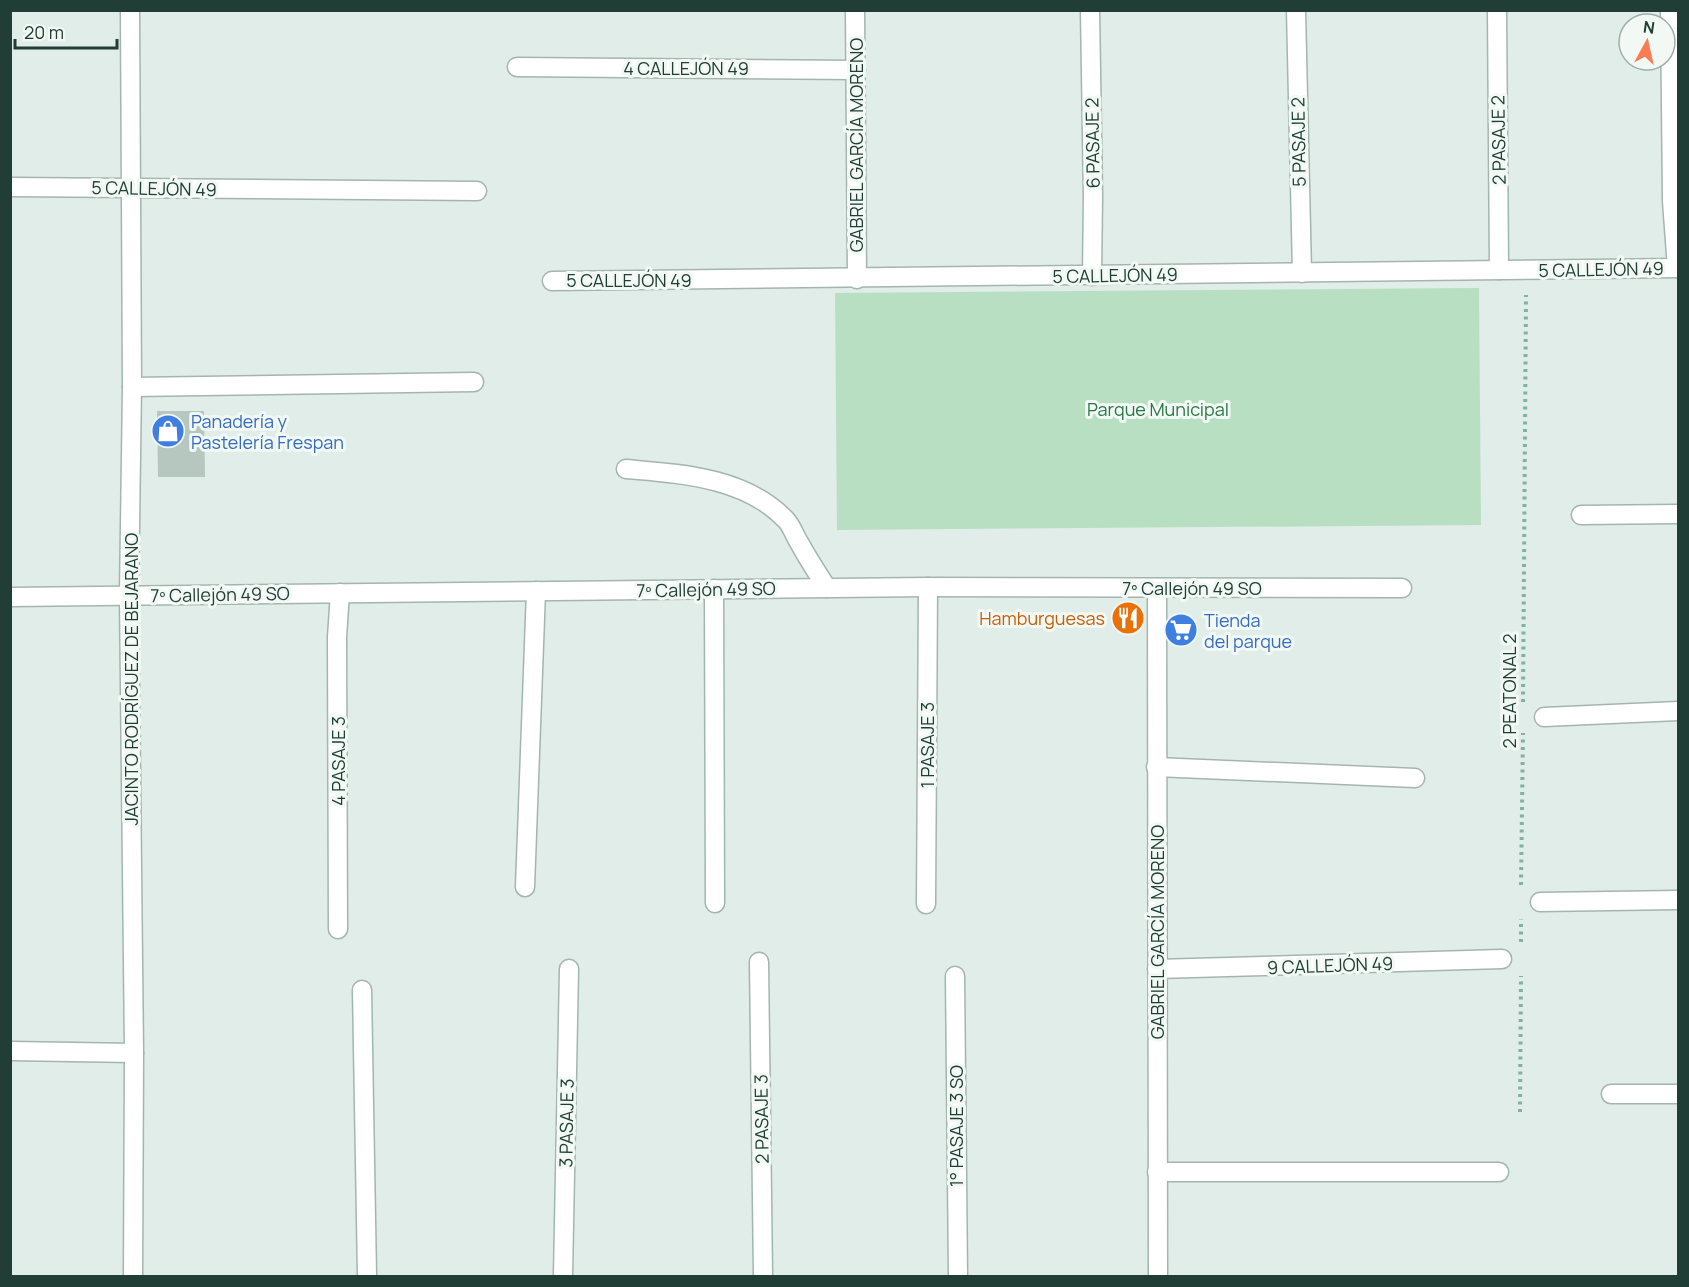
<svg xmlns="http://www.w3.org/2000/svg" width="1689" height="1287" font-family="Manrope,sans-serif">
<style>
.green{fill:#b9dfc3}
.building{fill:#b6c7c0}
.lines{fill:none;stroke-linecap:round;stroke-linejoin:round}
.lane-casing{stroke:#a4b5af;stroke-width:21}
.street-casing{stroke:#a4b5af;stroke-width:21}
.path{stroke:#80b2a2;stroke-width:4;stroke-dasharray:3 4.5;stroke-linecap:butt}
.lane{stroke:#fff;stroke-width:18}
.street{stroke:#fff;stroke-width:18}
.labels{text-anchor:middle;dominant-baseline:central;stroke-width:6;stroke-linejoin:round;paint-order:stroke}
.street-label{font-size:18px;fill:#213e36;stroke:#f2f9f5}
.park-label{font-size:18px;fill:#297747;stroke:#f2f9f5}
.shop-label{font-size:18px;fill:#366cbe;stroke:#f2f9f5;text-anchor:start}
.food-label{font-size:18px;fill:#c56008;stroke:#f2f9f5;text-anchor:end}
</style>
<rect width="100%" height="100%" fill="#e1ede8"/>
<path class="green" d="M1479 288 1481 525 837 530 835 293Z"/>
<path class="building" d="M157 411H204L205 477H158Z"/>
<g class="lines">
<g class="lane-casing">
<path id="lane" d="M626 469C682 474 745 477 786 520 792 526 795 537 800 544 808 559 818 574 827 588"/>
</g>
<g class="street-casing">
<g id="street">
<path d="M130 10 132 387 129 595 134 1053 133 1276"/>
<path d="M855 10 857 279"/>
<path d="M1090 10 1093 197 1092 276"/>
<path d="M1296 10 1302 273"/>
<path d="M1497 10 1499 270"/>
<path d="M1670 10 1672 201 1677 268"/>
<path d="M517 67 856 70"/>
<path d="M10 187 477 191"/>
<path d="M552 281 1678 268"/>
<path d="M132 387 474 382"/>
<path d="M1581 515 1678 514"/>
<path d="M1157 588 1158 1276"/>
<path d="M714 589 715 903"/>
<path d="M10 597 928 587 1402 588"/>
<path d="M1544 717 1678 711"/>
<path d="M1156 767 1415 778"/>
<path d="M525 887 536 591"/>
<path d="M1540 902 1678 900"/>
<path d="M926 904 928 587"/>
<path d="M338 929 337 637 340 593"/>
<path d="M759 962 763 1276"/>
<path d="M1157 969 1502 959"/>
<path d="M955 976 958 1276"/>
<path d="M362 990 367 1276"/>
<path d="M10 1051 134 1053"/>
<path d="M1611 1094H1678"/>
<path d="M1157 1172H1499"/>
<path d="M563 1276 569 969"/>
</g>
</g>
<g class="path">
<path d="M1523 702 1526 295"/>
<path d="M1521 885 1523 733"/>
<path d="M1521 942V919"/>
<path d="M1520 1112 1521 976"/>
</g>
<use href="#lane" class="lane"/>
<use href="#street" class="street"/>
</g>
<defs>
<g id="shop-disc" transform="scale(1.725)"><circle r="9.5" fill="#3f7fe0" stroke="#f2f9f5"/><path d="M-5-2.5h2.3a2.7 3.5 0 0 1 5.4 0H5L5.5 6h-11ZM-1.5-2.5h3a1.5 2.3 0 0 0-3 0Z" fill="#fff"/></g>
<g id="restaurant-disc" transform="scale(1.725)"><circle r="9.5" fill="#e8710a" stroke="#f2f9f5"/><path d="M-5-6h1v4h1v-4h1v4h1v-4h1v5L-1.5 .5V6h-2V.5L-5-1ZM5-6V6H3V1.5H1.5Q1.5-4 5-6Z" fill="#fff"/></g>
<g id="supermarket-disc" transform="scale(1.725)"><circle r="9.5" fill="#3f7fe0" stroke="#f2f9f5"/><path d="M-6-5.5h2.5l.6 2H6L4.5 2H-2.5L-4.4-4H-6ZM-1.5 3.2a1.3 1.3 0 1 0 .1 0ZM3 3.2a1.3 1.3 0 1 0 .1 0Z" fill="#fff"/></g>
</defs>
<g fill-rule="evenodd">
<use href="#shop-disc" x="168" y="431"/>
<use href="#restaurant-disc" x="1128" y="618"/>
<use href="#supermarket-disc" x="1181" y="630"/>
</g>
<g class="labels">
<g class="street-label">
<text x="686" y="68">4 CALLEJÓN 49</text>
<text transform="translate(1498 140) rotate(-91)">2 PASAJE 2</text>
<text transform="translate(1298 142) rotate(-91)">5 PASAJE 2</text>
<text transform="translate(1092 143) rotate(-91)">6 PASAJE 2</text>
<text transform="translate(856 145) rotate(-90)">GABRIEL GARCÍA MORENO</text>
<text transform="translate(154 188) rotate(1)">5 CALLEJÓN 49</text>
<text transform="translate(1601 269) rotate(-1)">5 CALLEJÓN 49</text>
<text transform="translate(1115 275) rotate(-1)">5 CALLEJÓN 49</text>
<text x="629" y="280">5 CALLEJÓN 49</text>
<text x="1192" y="588">7º Callejón 49 SO</text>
<text transform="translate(706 589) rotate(-1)">7º Callejón 49 SO</text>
<text transform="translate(220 594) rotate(-1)">7º Callejón 49 SO</text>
<text transform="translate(131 679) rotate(-90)">JACINTO RODRÍGUEZ DE BEJARANO</text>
<text transform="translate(1509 691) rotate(-90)">2 PEATONAL 2</text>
<text transform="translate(927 745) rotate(-90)">1 PASAJE 3</text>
<text transform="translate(338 761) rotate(-90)">4 PASAJE 3</text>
<text transform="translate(1157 932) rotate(-90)">GABRIEL GARCÍA MORENO</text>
<text transform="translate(1330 965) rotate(-2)">9 CALLEJÓN 49</text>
<text transform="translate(761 1119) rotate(-91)">2 PASAJE 3</text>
<text transform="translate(566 1123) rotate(-89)">3 PASAJE 3</text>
<text transform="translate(956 1126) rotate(-90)">1° PASAJE 3 SO</text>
</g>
<g class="park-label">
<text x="1158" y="409">Parque Municipal</text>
</g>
<g class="shop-label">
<text x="191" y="421">Panadería y<tspan x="191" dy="21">Pastelería Frespan</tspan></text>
<text x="1204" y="620">Tienda<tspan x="1204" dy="21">del parque</tspan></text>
</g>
<g class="food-label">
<text x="1105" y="618">Hamburguesas</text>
</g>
</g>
<rect width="1689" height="1287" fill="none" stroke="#213e36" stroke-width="24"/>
<g transform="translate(1647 42) rotate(8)"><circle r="28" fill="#f2f9f5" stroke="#9eaea9" stroke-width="1.5"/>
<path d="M0-4.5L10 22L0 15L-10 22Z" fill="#f97c53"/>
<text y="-9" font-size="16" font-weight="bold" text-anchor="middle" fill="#213e36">N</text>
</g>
<path d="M15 39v9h102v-9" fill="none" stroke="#213e36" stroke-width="3"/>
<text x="24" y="39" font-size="18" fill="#213e36" stroke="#f2f9f5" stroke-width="4.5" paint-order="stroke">20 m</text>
</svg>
